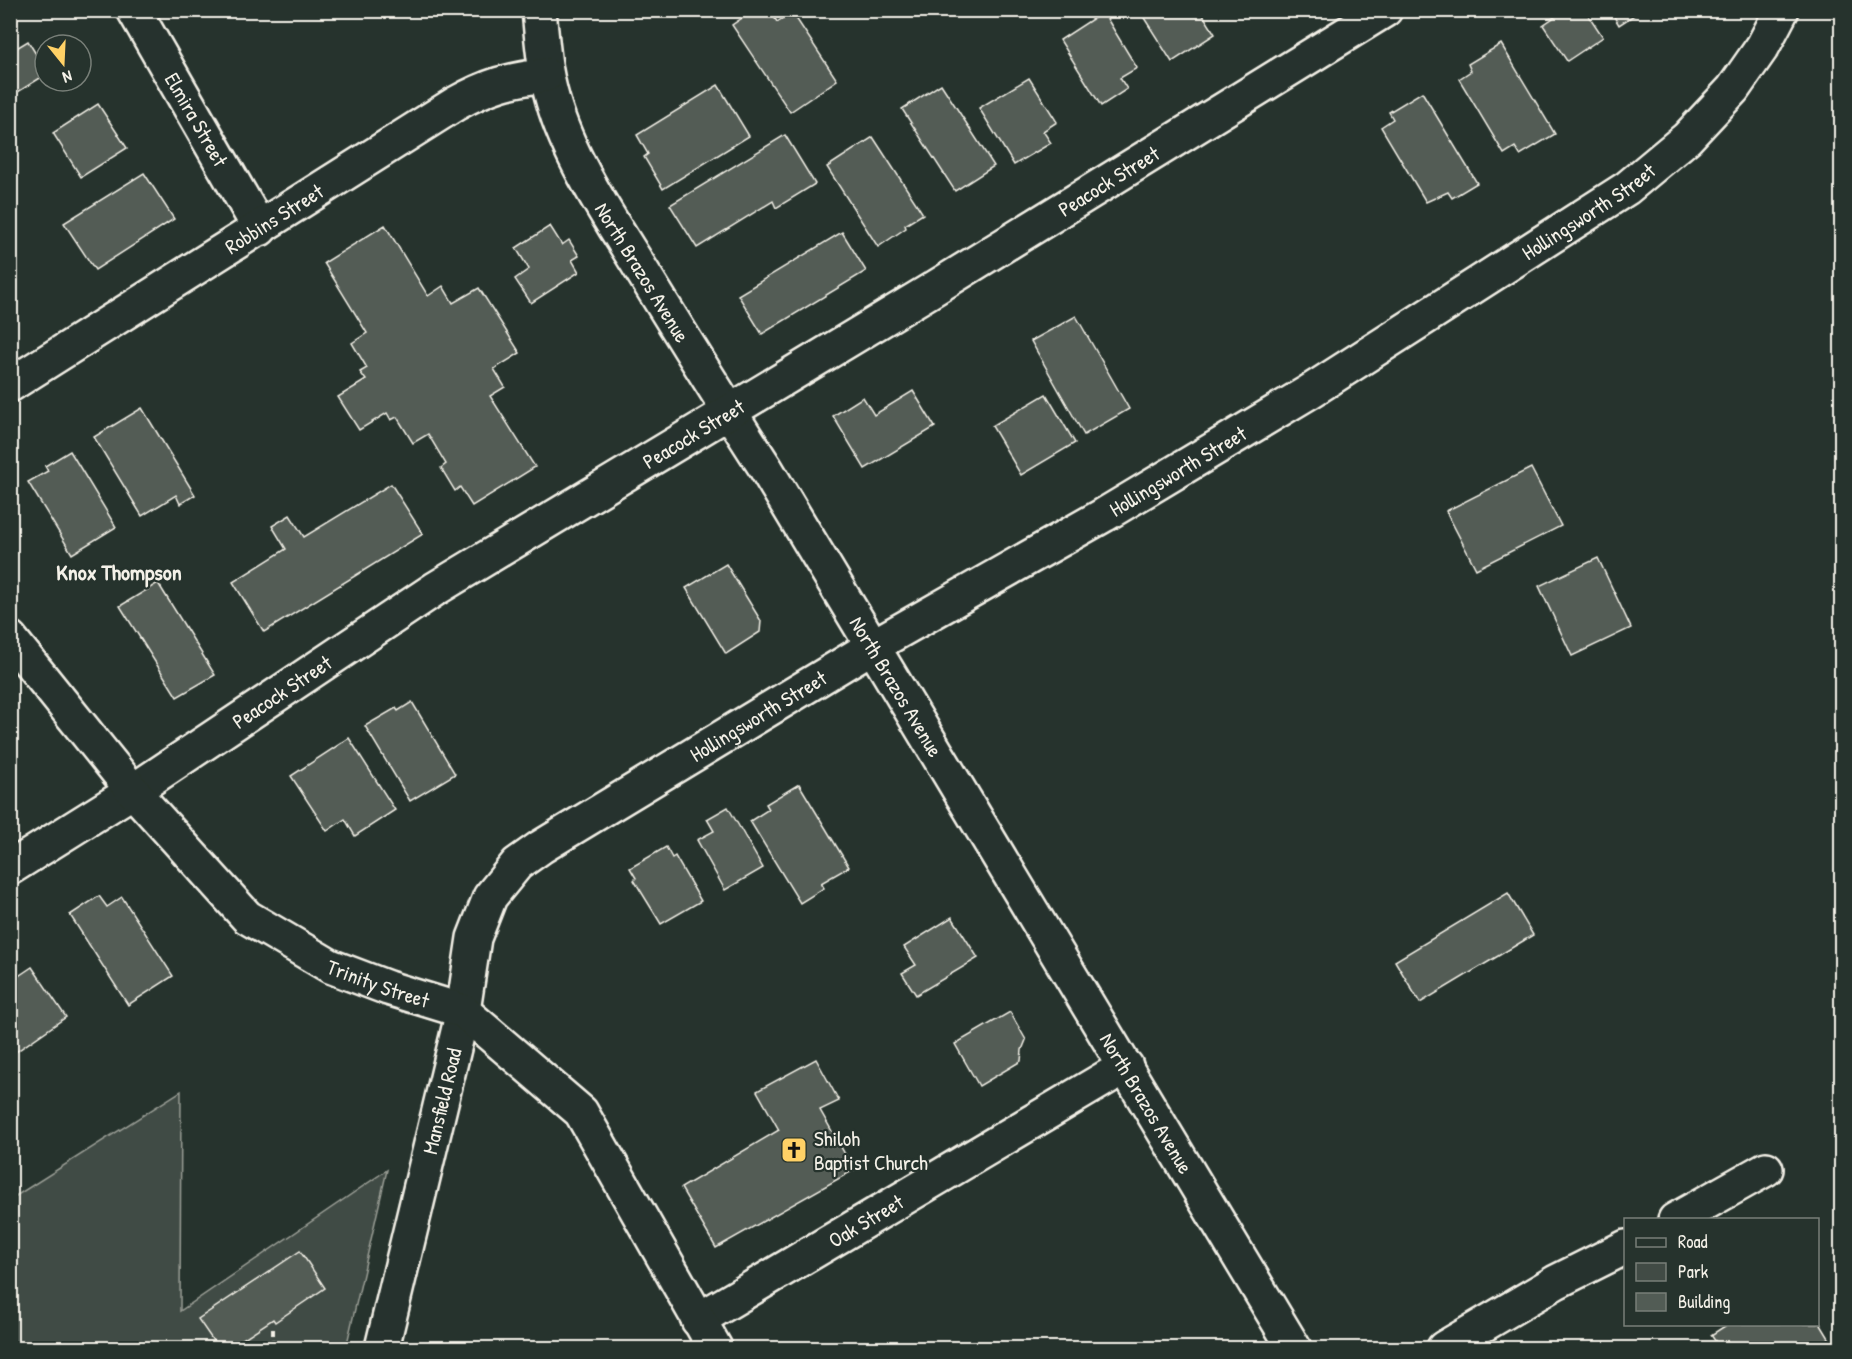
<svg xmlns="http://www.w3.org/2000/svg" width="1852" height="1359" font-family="'Patrick Hand',sans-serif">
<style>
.green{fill:#414b45;stroke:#9a9e96;stroke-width:1.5}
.building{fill:#525c55;stroke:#f4f1e8;stroke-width:1.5}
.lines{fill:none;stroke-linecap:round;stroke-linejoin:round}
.minor-casing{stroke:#f4f1e8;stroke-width:38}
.tertiary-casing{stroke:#f4f1e8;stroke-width:38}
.path{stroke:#f4f1e8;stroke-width:4;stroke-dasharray:6 4.5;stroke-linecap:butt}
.minor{stroke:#26332d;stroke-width:33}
.tertiary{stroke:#26332d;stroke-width:33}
.labels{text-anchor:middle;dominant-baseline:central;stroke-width:4.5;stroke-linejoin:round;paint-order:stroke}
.street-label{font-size:21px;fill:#f4f1e8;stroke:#26332d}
.poi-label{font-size:21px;fill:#f4f1e8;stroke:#26332d;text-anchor:start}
.neighbourhood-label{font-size:22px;font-weight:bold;fill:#f4f1e8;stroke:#26332d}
</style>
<rect width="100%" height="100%" fill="#26332d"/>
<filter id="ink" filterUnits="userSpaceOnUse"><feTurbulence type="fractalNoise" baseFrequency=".0167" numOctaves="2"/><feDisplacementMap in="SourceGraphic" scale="12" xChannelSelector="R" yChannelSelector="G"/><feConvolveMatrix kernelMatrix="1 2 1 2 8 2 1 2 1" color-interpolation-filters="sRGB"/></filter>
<g filter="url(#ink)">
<path class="green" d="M181 1091 180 1311 387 1170 346 1348H11V1199Z"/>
<g class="building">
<path d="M754 10H770L777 22 792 12 837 80 790 112 732 25Z"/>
<path d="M1139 10H1200L1215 34 1172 62Z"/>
<path d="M1565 10H1585L1603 37 1567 61 1543 25Z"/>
<path d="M1610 10H1642L1619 25Z"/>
<path d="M1103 12 1137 68 1120 78 1127 89 1101 106 1060 40Z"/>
<path d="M28 41 45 69V75L10 97V52Z"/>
<path d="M1501 44 1555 134 1520 155 1515 147 1504 154 1459 79 1471 71 1468 64Z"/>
<path d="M1029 78 1057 122 1043 131 1051 143 1014 165 979 108Z"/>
<path d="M941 84 994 166 955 191 902 109Z"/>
<path d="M718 85 749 136 663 189 644 157 648 154 637 135Z"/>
<path d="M1422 92 1477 183 1452 198 1448 192 1426 202 1381 127 1393 119 1389 112Z"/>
<path d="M98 104 127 148 81 177 53 133Z"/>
<path d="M785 135 815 184 776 208 773 201 697 248 670 205Z"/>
<path d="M873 137 923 214 905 225 906 228 878 247 827 167Z"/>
<path d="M144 173 174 219 95 270 64 223Z"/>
<path d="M385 225 428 296 443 286 453 303 479 288 520 353 494 369 505 387 490 396 535 467 472 506 460 487 455 491 441 468 446 464 428 434 413 443 397 417 391 420 387 413 359 430 338 397 366 380 360 372 367 368 352 343 367 333 324 263Z"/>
<path d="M550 226 562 245 569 240 579 256 572 260 579 272 531 303 515 279 529 269 516 248Z"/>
<path d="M842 232 866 271 762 334 738 295Z"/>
<path d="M1076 316 1129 409 1084 435 1031 341Z"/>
<path d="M913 391 935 427 865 469 833 416 863 397 874 415Z"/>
<path d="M1046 394 1075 443 1021 475 992 426Z"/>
<path d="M142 408 195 495 180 504 176 495 142 516 94 437Z"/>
<path d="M70 451 116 527 72 554 28 482 48 471 45 466Z"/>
<path d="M1531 468 1561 526 1476 569 1446 511Z"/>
<path d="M391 484 423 534 264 632 233 582 286 549 272 526 290 515 304 537Z"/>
<path d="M1598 558 1631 628 1572 656 1539 586Z"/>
<path d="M726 564 761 621 760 632 726 654 686 588Z"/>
<path d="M158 583 215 675 177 697 120 606Z"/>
<path d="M412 702 455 774 410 801 365 726 396 708 398 711Z"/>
<path d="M349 738 395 810 355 836 345 819 327 831 291 776Z"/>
<path d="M799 784 849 867 821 883 824 888 800 903 750 821 769 809 766 804Z"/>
<path d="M728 807 763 868 725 890 697 840 714 831 707 819Z"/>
<path d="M666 847 672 858 675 856 701 901 661 924 634 880 636 878 630 868Z"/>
<path d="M1508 893 1533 935 1420 1003 1395 961Z"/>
<path d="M99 896 107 907 122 897 173 976 128 1005 70 915Z"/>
<path d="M952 917 978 958 916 995 902 973 916 965 904 947Z"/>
<path d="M32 967 66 1017 10 1056V968L17 977Z"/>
<path d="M1010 1012 1026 1040 1022 1050 1021 1061 979 1086 955 1044Z"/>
<path d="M816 1059 839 1101 820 1110 854 1170 716 1248 681 1188 779 1130 757 1091Z"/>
<path d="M300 1251 325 1288 275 1322 273 1319 229 1348H218L198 1319Z"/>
<path d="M1818 1320 1835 1348H1720L1711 1335 1728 1324H1818Z"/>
</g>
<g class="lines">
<g class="minor-casing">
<g id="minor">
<path id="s1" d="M134 10 260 229"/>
<path id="s2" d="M539 10C542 41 544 71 553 101 569 158 608 216 639 266 681 334 722 401 765 467L1294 1348"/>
<path id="s3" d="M10 385 455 104C489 85 508 80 546 75"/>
<path id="s4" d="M10 868 133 791 435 589 933 289 1385 10"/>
<path d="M1675 1220 1766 1169"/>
<path id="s5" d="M698 1320 1126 1066"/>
<path id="s6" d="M382 1348 463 1011 474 938 490 897 517 864 541 847 873 646 1104 515 1309 392 1627 188 1687 138 1733 89 1763 46 1782 10"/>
<path d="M1444 1348 1556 1282 1626 1247"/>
</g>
</g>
<g class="tertiary-casing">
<g id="tertiary">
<path id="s7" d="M10 638 133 791 247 917 330 966 388 988 463 1011 581 1112 715 1348"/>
</g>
</g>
<path class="path" d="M273 1329V1348"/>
<use href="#minor" class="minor"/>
<use href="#tertiary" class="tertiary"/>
</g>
</g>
<defs>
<g id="church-square" transform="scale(1.35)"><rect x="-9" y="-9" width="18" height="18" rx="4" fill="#ffd166" stroke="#26332d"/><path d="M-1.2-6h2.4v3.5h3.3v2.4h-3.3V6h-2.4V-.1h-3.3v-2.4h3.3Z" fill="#111"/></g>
</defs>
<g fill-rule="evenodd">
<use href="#church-square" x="794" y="1150"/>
</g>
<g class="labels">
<g class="street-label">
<text stroke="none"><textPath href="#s1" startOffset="126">Elmira Street</textPath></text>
<text stroke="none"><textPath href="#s4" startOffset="1296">Peacock Street</textPath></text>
<text stroke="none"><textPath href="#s6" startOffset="1762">Hollingsworth Street</textPath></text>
<text stroke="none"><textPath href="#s3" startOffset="312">Robbins Street</textPath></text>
<text stroke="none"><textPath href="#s2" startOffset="286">North Brazos Avenue</textPath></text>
<text stroke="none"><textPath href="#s4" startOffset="810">Peacock Street</textPath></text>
<text stroke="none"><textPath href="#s6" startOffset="1276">Hollingsworth Street</textPath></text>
<text stroke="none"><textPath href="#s2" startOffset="772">North Brazos Avenue</textPath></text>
<text stroke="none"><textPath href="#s4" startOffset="324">Peacock Street</textPath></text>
<text stroke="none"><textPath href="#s6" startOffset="790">Hollingsworth Street</textPath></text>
<text stroke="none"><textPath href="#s7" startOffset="514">Trinity Street</textPath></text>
<text stroke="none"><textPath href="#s6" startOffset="254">Mansfield Road</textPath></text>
<text stroke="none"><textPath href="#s2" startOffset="1258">North Brazos Avenue</textPath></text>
<text stroke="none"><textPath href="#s5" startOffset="195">Oak Street</textPath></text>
</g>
<g class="poi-label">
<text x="814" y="1138">Shiloh<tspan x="814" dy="24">Baptist Church</tspan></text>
</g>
<g class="neighbourhood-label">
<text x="119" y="572">Knox Thompson</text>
</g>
</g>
<rect width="1852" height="1359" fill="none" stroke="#26332d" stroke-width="36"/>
<rect x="18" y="18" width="1816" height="1323" fill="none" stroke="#f4f1e8" stroke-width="2" filter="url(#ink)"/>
<rect x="1624" y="1218" width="195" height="108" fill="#26332d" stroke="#787f78" stroke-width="1.5"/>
<rect x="1636" y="1238" width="30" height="9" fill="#26332d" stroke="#787f78" stroke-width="1.5"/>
<text x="1678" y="1248" font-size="18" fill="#f4f1e8">Road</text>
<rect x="1636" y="1263" width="30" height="18" fill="#414b45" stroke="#787f78" stroke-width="1.5"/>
<text x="1678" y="1278" font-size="18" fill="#f4f1e8">Park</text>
<rect x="1636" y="1293" width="30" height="18" fill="#525c55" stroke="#787f78" stroke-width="1.5"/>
<text x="1678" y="1308" font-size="18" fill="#f4f1e8">Building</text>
<g transform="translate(63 63) rotate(162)"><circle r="28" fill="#26332d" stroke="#787f78" stroke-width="1.5"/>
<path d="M0-4.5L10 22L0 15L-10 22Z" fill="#ffd166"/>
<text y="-9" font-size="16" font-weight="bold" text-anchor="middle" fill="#f4f1e8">N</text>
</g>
</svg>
